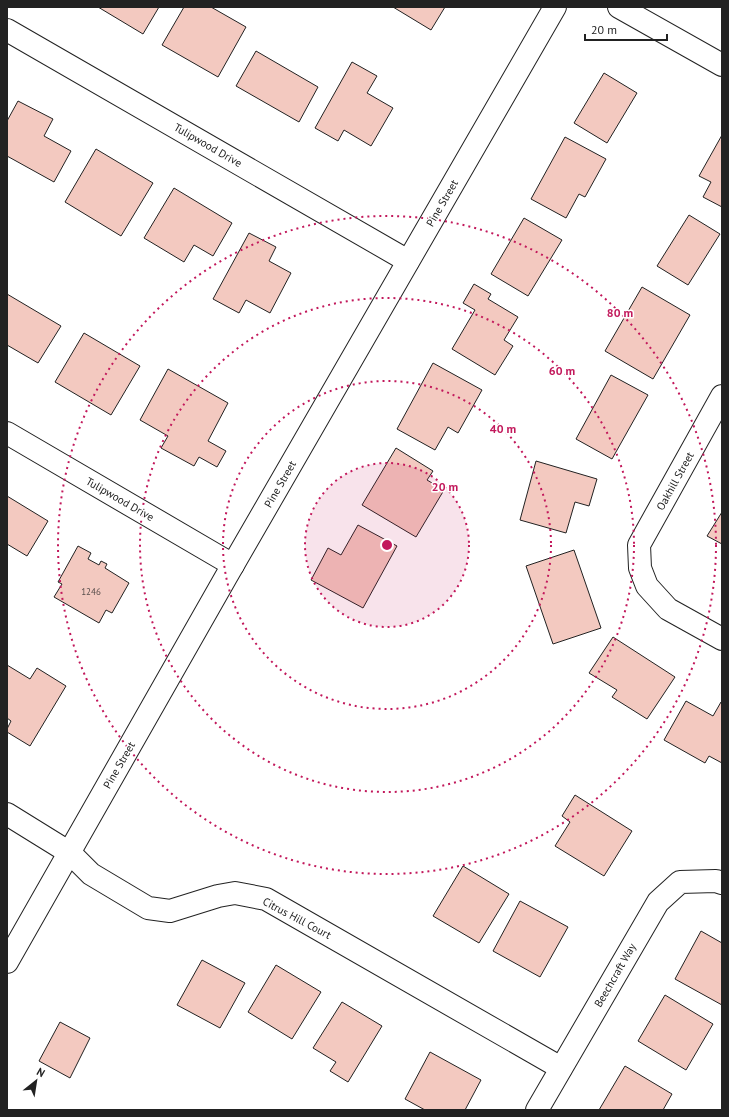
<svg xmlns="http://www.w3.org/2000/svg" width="729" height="1117" font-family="'PT Sans',sans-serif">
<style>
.building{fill:#f3c9c0;stroke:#222}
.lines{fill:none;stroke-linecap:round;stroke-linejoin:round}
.minor-casing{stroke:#222;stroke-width:24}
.tertiary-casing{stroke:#222;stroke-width:24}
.minor{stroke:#fff;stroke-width:22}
.tertiary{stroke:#fff;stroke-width:22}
.ring{fill:none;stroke:#c2185b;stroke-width:2;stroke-dasharray:2 4}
.labels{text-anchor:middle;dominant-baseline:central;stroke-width:3;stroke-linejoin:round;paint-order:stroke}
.number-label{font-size:9px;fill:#564c4a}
.street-label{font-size:11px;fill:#222;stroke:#fff}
.centre{fill:#c2185b;stroke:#fff;stroke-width:2}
.ring-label{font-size:12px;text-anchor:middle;font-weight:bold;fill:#c2185b;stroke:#fff;stroke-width:3;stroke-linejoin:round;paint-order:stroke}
</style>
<rect width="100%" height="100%" fill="#fff"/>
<g class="building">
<path d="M98 7H159L143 34Z"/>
<path d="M184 7H211L246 27 218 77 162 45Z"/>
<path d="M393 7H445L431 30Z"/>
<path d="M256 51 318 87 299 122 236 86Z"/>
<path d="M352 62 377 76 367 93 393 108 371 146 344 130 338 141 315 128Z"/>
<path d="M604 73 637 93 607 143 574 123Z"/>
<path d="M18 101 53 119 44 136 71 151 54 182 7 156V121Z"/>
<path d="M722 135V207L703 197 711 182 699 176Z"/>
<path d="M565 137 606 159 585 197 579 194 566 218 531 199Z"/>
<path d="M96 149 153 183 121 236 65 202Z"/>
<path d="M174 188 232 223 213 256 194 245 184 262 144 238Z"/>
<path d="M689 215 720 234 688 285 657 266Z"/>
<path d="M524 218 562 240 528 296 491 274Z"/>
<path d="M249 233 276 247 269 261 291 273 270 313 246 300 239 313 213 299Z"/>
<path d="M474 284 491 294 488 299 518 317 504 340 513 346 495 375 452 349 475 310 463 303Z"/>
<path d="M642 287 690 315 653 379 605 351Z"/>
<path d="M7 294 61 326 38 363 7 345Z"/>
<path d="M84 333 140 366 111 415 55 382Z"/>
<path d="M433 363 482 390 458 433 448 427 435 450 397 429Z"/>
<path d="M168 369 228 403 208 441 226 451 217 467 199 457 194 466 161 448 168 436 140 420Z"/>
<path d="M611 375 648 395 612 459 576 439Z"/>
<path d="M396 448 433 471 427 480 444 490 416 537 362 505Z"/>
<path d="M536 461 597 479 589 506 575 502 566 533 520 520Z"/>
<path d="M7 496 48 521 27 556 7 544Z"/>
<path d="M722 512V544L707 536Z"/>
<path d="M358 525 397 546 363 608 311 580 328 548 341 555Z"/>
<path d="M78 546 91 553 88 559 99 565 101 561 107 564 105 568 129 583 112 613 106 610 99 623 54 597 62 584 58 582Z"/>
<path d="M574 550 601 628 553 644 526 566Z"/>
<path d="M613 637 675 677 647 719 612 697 617 690 589 673Z"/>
<path d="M7 665 30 679 37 668 66 686 30 746 7 732V729L11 721 7 718Z"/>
<path d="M686 701 713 716 721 702 722 703V763L709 756 705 763 664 740Z"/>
<path d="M575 795 632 831 604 876 555 846 570 822 562 816Z"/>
<path d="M463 866 509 894 479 943 433 916Z"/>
<path d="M520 901 568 927 540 977 493 951Z"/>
<path d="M701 931 722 943V1005L675 979Z"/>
<path d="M202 960 245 983 220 1028 177 1005Z"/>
<path d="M276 965 321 992 292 1039 248 1012Z"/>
<path d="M665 995 713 1024 686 1070 638 1041Z"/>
<path d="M342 1002 382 1026 348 1082 330 1071 336 1062 313 1048Z"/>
<path d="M60 1022 90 1038 70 1078 39 1061Z"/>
<path d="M430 1052 481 1080 465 1110H425L405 1099Z"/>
<path d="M625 1066 672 1094 663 1110H599Z"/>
</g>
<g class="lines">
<g class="minor-casing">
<g id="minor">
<path d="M619 7 722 65"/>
<path d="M7 30 408 261"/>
<path d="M722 396 639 545 640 568 647 586 668 609 722 639"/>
<path d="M7 433 233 565"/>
<path d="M7 814 70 853 91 874 148 908 170 911 218 896 235 893 266 899 561 1068"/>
<path d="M537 1110 658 902 680 882 716 881 722 883"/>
</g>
</g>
<g class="tertiary-casing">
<path id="tertiary" d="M7 962 226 577 555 7"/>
</g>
<use href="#minor" class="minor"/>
<use href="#tertiary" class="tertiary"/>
</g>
<circle cx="387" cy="545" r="82" fill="#c2185b" fill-opacity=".12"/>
<g class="ring">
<circle cx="387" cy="545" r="82"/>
<circle cx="387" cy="545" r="164"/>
<circle cx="387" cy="545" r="247"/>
<circle cx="387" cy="545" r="329"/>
</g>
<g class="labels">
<g class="number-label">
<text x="91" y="591">1246</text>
</g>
<g class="street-label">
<text transform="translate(208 145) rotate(30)">Tulipwood Drive</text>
<text transform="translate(442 203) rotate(-60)">Pine Street</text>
<text transform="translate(675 481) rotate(-61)">Oakhill Street</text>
<text transform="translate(280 484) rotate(-60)">Pine Street</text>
<text transform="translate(120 499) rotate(30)">Tulipwood Drive</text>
<text transform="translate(119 765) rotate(-60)">Pine Street</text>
<text transform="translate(297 918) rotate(28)">Citrus Hill Court</text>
<text transform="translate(615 975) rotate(-60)">Beechcraft Way</text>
</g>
</g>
<circle cx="387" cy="545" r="6" class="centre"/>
<g class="ring-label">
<text x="620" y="317">80 m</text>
<text x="562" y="375">60 m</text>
<text x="503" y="433">40 m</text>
<text x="445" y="491">20 m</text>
</g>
<rect width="729" height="1117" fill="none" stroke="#222222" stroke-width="16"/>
<g transform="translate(36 1081) rotate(30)" stroke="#ffffff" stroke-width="3" paint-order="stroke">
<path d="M0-3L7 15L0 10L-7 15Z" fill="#222222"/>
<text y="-6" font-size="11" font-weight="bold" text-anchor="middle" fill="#222222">N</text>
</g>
<path d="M585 34v6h82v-6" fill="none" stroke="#222222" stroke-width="2"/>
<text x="591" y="34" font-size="12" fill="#222222" stroke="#ffffff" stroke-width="3" paint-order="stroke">20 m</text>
</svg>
